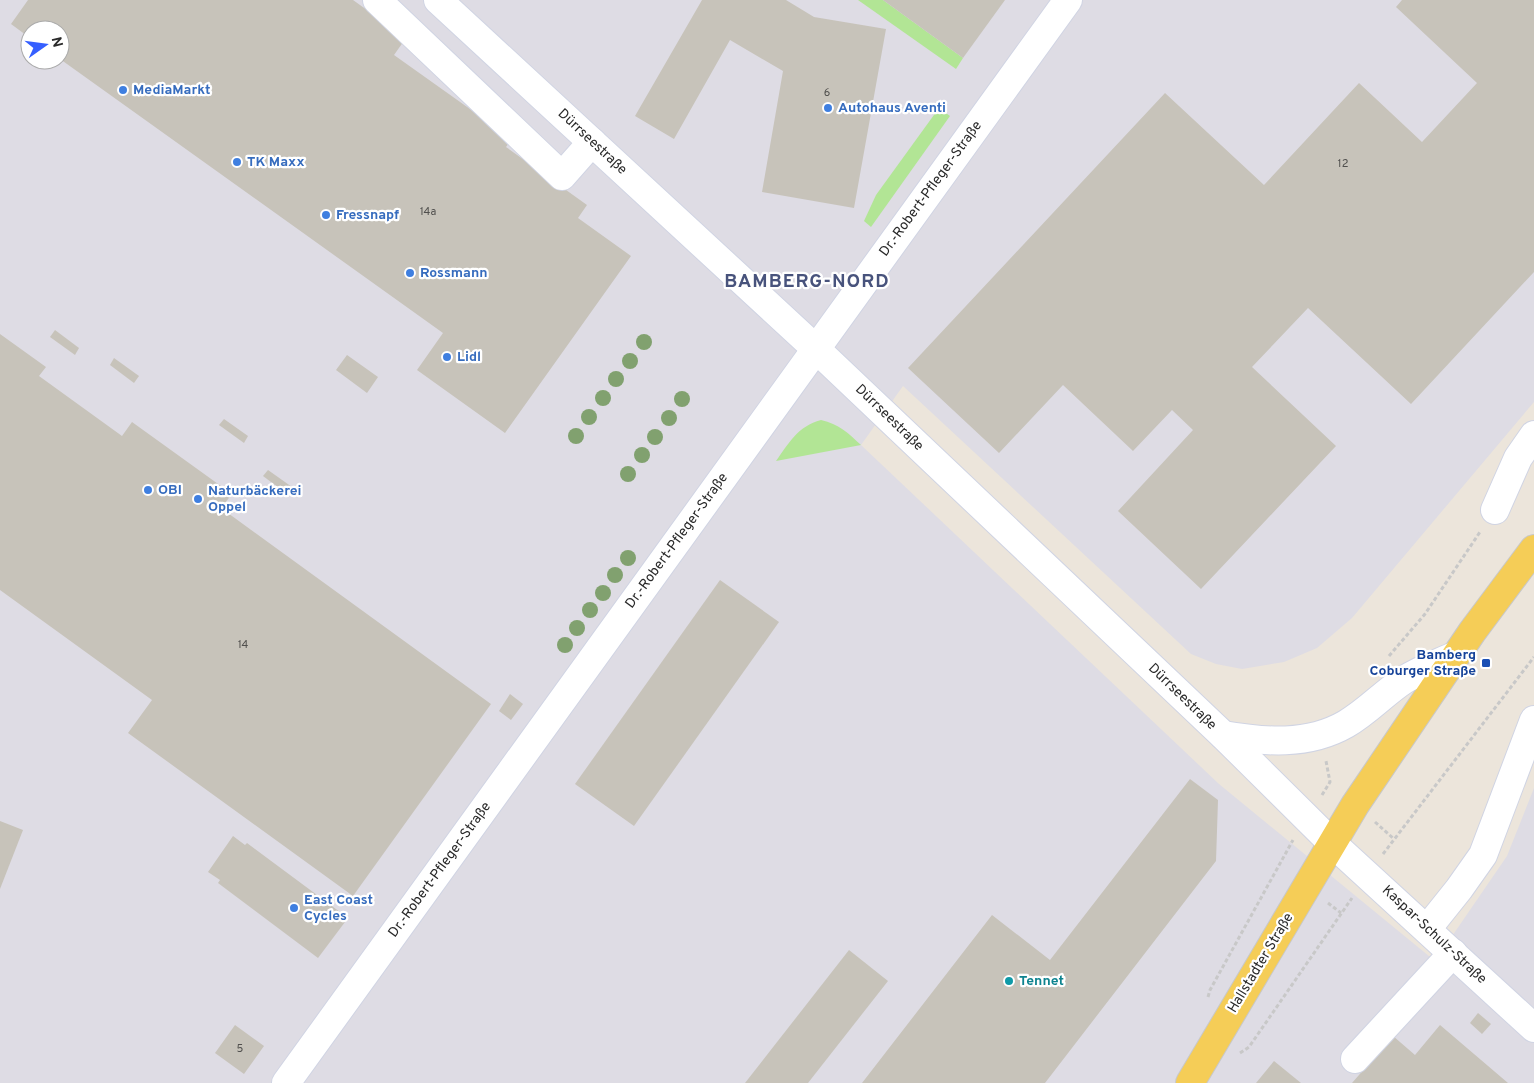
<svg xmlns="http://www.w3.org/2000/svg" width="1534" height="1083" font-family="Overpass,sans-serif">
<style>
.industrial{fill:#dedce4;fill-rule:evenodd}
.green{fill:#b2e595}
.building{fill:#c7c3ba}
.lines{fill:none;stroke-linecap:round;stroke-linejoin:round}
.minor-casing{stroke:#d0d4e3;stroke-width:30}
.major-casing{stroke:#c8c8c8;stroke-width:30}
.path{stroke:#c8c8c8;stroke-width:3;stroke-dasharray:4 2.5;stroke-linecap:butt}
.minor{stroke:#fff;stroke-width:28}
.major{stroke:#f5cd57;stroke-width:28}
.tree{fill:#81a16f}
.shop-dot{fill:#3f7fe0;stroke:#fff;stroke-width:2}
.transit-dot{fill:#1a4fb4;stroke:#fff;stroke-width:2}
.culture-dot{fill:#0f9aa8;stroke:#fff;stroke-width:2}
.labels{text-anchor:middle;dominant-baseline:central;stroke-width:4.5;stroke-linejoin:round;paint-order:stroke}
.number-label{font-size:11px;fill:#51504e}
.shop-label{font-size:14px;font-weight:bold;fill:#366cbe;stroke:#fff;text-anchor:start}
.street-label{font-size:14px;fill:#2a2a2a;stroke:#fff}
.transit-label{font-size:14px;font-weight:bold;fill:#164399;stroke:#fff;text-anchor:end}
.culture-label{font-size:14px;font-weight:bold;fill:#0d838f;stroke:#fff;text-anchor:start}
.district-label{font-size:19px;font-weight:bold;letter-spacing:1px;fill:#48537c;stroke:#fff}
</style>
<rect width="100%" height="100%" fill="#ece5db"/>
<path class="industrial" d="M0 0H1534V402L1352 618 1317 648 1284 662 1242 669 1216 664 1191 654 903 386 861 445 1219 784 1435 961 1507 856 1534 788V1083H0ZM30 30H60V60H30Z"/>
<g class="green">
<path d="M858 0H883L963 58 956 69Z"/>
<path d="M939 108 950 116 871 227 864 221 876 195Z"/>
<path d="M821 420C839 424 848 433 861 445L776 461C789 443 798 426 821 420Z"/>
</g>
<g class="building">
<path d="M28 0H353L406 38 394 55 512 139 506 147 587 205 578 218 631 256 505 433 417 370 443 333 60 59V30H30V38L11 24Z"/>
<path d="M702 0H786L814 17 886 29 854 208 762 192 783 71 730 40 674 139 635 116Z"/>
<path d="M883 0H1005L963 58Z"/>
<path d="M1402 0H1534V272L1411 404 1308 308 1252 367 1336 446 1201 589 1118 511 1193 430 1172 410 1133 451 1063 385 999 453 908 368 1165 93 1264 185 1359 83 1422 142 1477 83 1396 7Z"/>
<path d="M55 330 79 348 75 355 50 337Z"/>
<path d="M0 334 46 367 39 376 122 436 132 422 232 494 221 508 491 704 353 896 128 733 152 700 0 590Z"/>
<path d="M347 355 378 377 367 393 336 370Z"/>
<path d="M114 358 139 376 134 383 110 365Z"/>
<path d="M224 419 248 436 244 443 219 425Z"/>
<path d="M268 470 292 487 287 494 263 476Z"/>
<path d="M720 580 779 622 634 826 575 784Z"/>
<path d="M510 694 523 704 511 720 499 711Z"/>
<path d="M1190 779 1218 800 1216 861 1045 1083H862L992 915 1050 960Z"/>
<path d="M0 821 23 830 0 889Z"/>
<path d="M233 836 245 845 247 843 348 918 318 958 218 883 220 880 208 872Z"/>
<path d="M849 950 888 981 808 1083H745Z"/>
<path d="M1478 1013 1491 1024 1482 1034 1470 1023Z"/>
<path d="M235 1025 264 1046 244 1074 215 1053Z"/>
<path d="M1440 1025 1508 1083H1352L1393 1036 1415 1055Z"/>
<path d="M1274 1061 1301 1083H1256Z"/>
</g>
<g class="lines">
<g class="minor-casing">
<g id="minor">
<path d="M377 0 562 176 592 142"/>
<path d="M438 0 816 349 1223 735 1332 843 1534 1028"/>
<path d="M1495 510 1518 458 1534 435"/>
<path d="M1223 735C1264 742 1308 746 1346 724 1367 712 1384 693 1404 680 1420 670 1439 663 1456 655"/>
<path d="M1427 929 1459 889 1483 855 1534 720"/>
<path d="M1355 1059 1453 953"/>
<path d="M286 1083 1068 0"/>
</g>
</g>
<g class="major-casing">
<path id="major" d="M1190 1083 1355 805 1472 632 1534 549"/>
</g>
<g class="path">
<path d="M1389 656 1425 614 1480 532"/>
<path d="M1322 795 1330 782 1326 761"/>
<path d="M1375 822 1394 839"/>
<path d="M1383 854 1534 657"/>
<path d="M1328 903 1341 913"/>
<path d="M1208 997 1210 990 1293 840"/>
<path d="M1240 1053 1249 1047 1352 898"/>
</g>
<use href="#minor" class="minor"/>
<use href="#major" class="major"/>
</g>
<g class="tree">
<circle cx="644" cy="342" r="8"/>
<circle cx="630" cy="361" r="8"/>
<circle cx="616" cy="379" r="8"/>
<circle cx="603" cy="398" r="8"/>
<circle cx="682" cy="399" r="8"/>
<circle cx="589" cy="417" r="8"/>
<circle cx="669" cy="418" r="8"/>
<circle cx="576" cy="436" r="8"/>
<circle cx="655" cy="437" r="8"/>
<circle cx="642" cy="455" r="8"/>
<circle cx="628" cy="474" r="8"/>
<circle cx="628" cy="558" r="8"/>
<circle cx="615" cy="575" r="8"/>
<circle cx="603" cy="593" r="8"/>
<circle cx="590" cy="610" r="8"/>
<circle cx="577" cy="628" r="8"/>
<circle cx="565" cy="645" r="8"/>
</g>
<g class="shop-dot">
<circle cx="123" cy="90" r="5"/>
<circle cx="828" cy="108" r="5"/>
<circle cx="237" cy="162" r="5"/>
<circle cx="326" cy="215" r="5"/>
<circle cx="410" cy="273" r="5"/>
<circle cx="447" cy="357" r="5"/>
<circle cx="148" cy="490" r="5"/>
<circle cx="198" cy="499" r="5"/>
<circle cx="294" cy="908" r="5"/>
</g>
<rect class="transit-dot" x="1481" y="658" width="10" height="10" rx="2.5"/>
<circle class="culture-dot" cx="1009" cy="981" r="5"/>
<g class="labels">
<g class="number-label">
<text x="827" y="93">6</text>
<text x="1343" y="164">12</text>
<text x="428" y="212">14a</text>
<text x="243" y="645">14</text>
<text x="240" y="1049">5</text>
</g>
<g class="shop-label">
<text x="133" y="90">MediaMarkt</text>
<text x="838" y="108">Autohaus Aventi</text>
<text x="247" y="162">TK Maxx</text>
<text x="336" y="215">Fressnapf</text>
<text x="420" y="273">Rossmann</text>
<text x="457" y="357">Lidl</text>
<text x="158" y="490">OBI</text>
<text x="208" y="491">Naturbäckerei<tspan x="208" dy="16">Oppel</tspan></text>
<text x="304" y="900">East Coast<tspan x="304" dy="16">Cycles</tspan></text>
</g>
<g class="street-label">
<text transform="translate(592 142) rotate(43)">Dürrseestraße</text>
<text transform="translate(931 189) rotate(-54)">Dr.-Robert-Pfleger-Straße</text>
<text transform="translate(889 418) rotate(44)">Dürrseestraße</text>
<text transform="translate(677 541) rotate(-54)">Dr.-Robert-Pfleger-Straße</text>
<text transform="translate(1182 697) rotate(44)">Dürrseestraße</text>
<text transform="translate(440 870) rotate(-54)">Dr.-Robert-Pfleger-Straße</text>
<text transform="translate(1434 935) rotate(43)">Kaspar-Schulz-Straße</text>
<text transform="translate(1261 963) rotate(-59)">Hallstadter Straße</text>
</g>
<g class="transit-label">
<text x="1476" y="655">Bamberg<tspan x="1476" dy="16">Coburger Straße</tspan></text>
</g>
<g class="culture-label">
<text x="1019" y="981">Tennet</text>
</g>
<g class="district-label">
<text x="807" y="282">BAMBERG-NORD</text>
</g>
</g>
<g transform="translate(45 45) rotate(76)"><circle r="24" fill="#ffffff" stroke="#aaaaaa"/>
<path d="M0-4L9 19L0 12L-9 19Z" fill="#355fff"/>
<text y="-8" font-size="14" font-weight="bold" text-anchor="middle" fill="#2a2a2a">N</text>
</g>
</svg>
